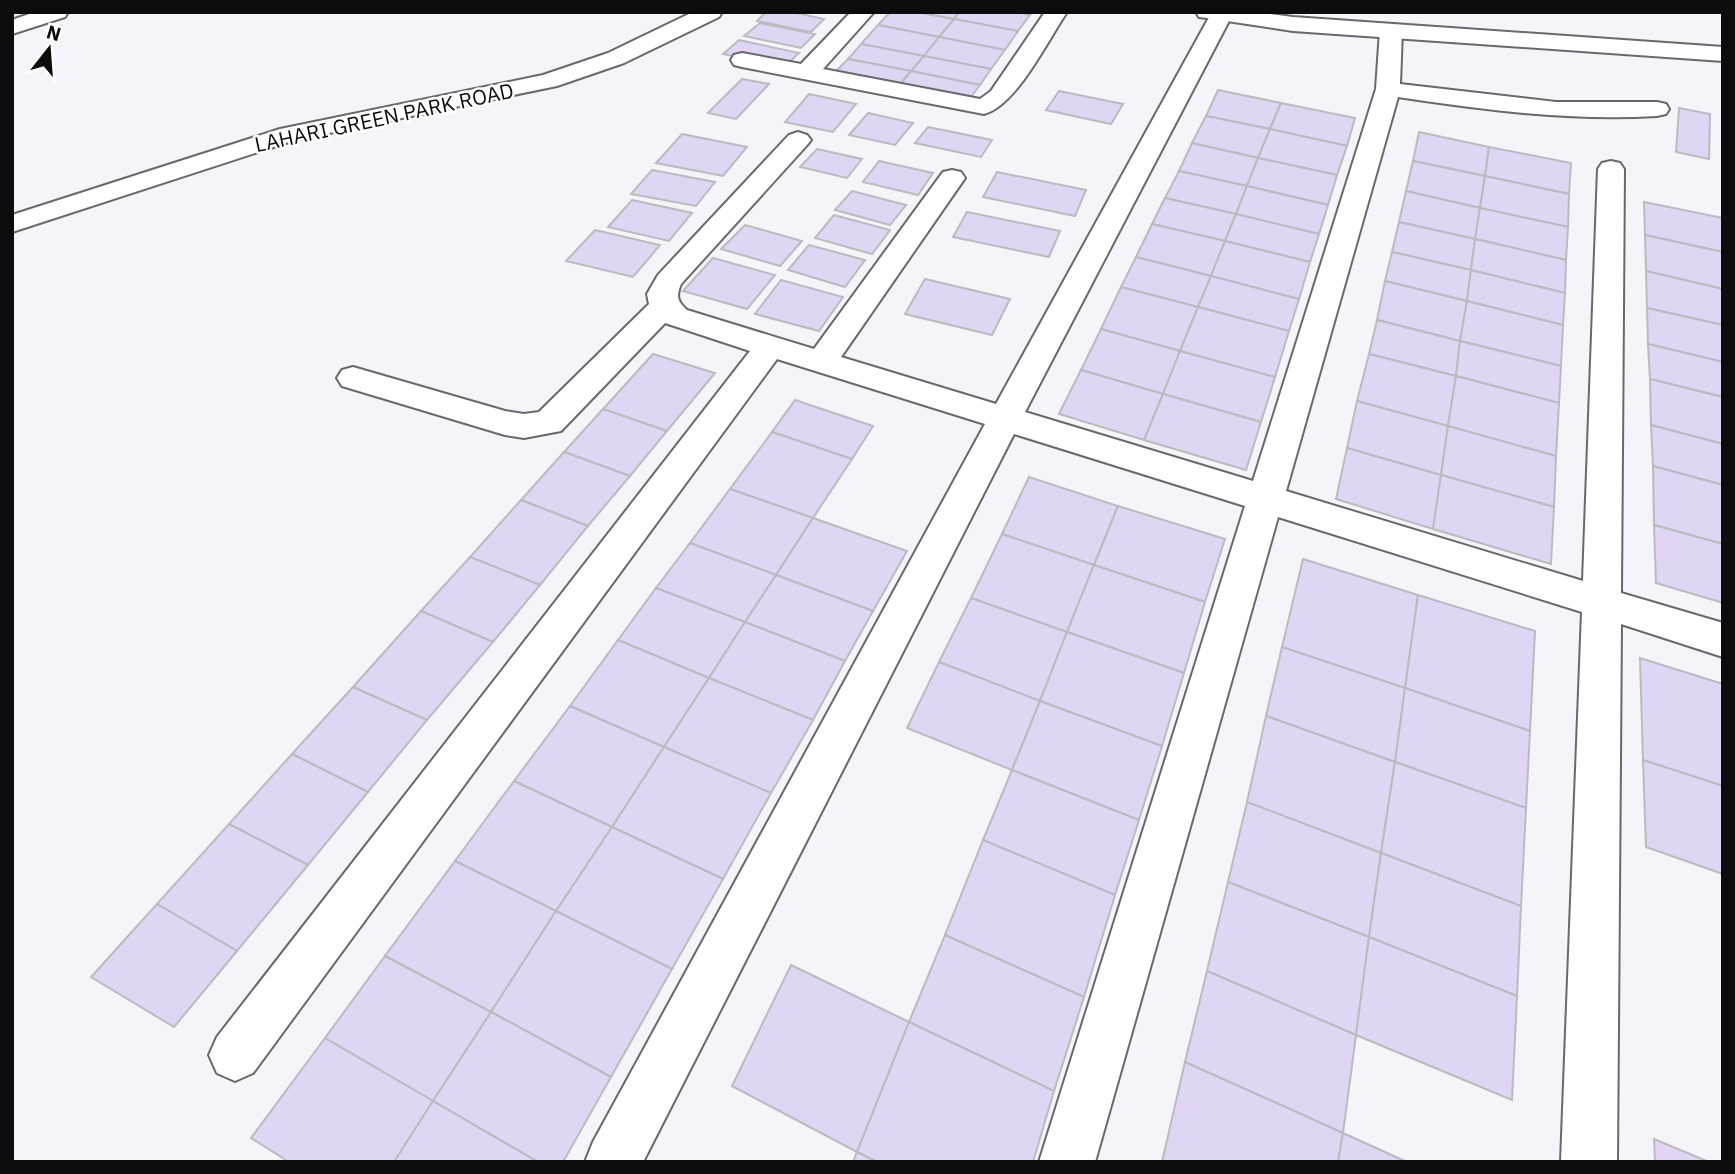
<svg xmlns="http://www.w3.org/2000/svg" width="1735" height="1174" font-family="'IBM Plex Sans',sans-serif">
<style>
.building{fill:#e0d6f4;stroke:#bcbabf;stroke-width:2}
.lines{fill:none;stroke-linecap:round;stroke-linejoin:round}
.minor-casing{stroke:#69686c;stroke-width:4}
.major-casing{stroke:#69686c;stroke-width:4}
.minor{fill:#fff;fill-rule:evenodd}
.major{fill:#fff;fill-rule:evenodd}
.labels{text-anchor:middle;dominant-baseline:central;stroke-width:5;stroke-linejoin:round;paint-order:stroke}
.far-street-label{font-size:21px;fill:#0c0b0d;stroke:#fff}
</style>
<rect width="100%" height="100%" fill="#f5f4f8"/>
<g class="building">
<path d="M766 12H792L824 19 811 32 757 21Z"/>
<path d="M890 12H917L954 19 939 37 878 25Z"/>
<path d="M917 12H959L954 19Z"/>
<path d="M959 12H1017L1030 15 1018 31 954 19Z"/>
<path d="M954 19 1018 31 1005 50 939 37Z"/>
<path d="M760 23 815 34 801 48 744 36Z"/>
<path d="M878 25 939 37 924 56 861 44Z"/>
<path d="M939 37 1005 50 991 69 924 56Z"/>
<path d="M739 40 799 53 784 67 723 54Z"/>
<path d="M861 44 924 56 911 71 848 59Z"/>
<path d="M924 56 991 69 980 85 911 71Z"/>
<path d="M848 59 911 71 898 87 833 74Z"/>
<path d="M911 71 980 85 968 101 898 87Z"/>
<path d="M742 79 769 84 736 119 708 113Z"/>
<path d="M1218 90 1281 103 1270 129 1206 116Z"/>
<path d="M1059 91 1123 104 1111 124 1046 110Z"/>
<path d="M809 94 856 104 833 132 785 122Z"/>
<path d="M1281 103 1355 118 1347 146 1270 129Z"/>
<path d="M1679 108 1710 114 1709 159 1676 152Z"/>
<path d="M868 113 913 123 895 145 849 135Z"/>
<path d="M1206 116 1270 129 1258 158 1192 143Z"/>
<path d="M928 127 992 140 981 157 915 143Z"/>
<path d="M1270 129 1347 146 1337 175 1258 158Z"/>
<path d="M1419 132 1489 147 1485 176 1413 161Z"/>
<path d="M682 134 747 147 723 176 656 163Z"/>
<path d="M1192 143 1258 158 1247 186 1179 171Z"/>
<path d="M1489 147 1571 163 1569 194 1485 176Z"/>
<path d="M817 149 862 159 847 178 800 167Z"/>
<path d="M1258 158 1337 175 1328 205 1247 186Z"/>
<path d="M879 161 933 173 918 195 863 182Z"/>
<path d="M1413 161 1485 176 1480 208 1406 191Z"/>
<path d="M652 170 715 182 696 206 631 194Z"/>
<path d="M1179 171 1247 186 1236 214 1165 198Z"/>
<path d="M997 172 1086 190 1075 216 983 197Z"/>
<path d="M1485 176 1569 194 1568 227 1480 208Z"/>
<path d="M1247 186 1328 205 1319 234 1236 214Z"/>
<path d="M852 191 906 205 890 225 835 210Z"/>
<path d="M1406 191 1480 208 1475 239 1399 222Z"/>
<path d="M1165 198 1236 214 1225 241 1152 224Z"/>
<path d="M632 200 692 213 669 241 608 227Z"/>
<path d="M1644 202 1723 218V252L1645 235Z"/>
<path d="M1480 208 1568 227 1566 260 1475 239Z"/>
<path d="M967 212 1060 231 1049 257 953 237Z"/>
<path d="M1236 214 1319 234 1310 262 1225 241Z"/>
<path d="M834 215 890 230 872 254 815 238Z"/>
<path d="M1399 222 1475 239 1471 270 1392 252Z"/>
<path d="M1152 224 1225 241 1211 276 1136 257Z"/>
<path d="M745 225 802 241 780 266 721 249Z"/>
<path d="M595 230 660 245 633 277 566 261Z"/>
<path d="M1645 235 1723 252V289L1646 271Z"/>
<path d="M1475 239 1566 260 1565 293 1471 270Z"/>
<path d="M1225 241 1310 262 1299 299 1211 276Z"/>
<path d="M809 245 865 260 845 287 788 270Z"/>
<path d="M1392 252 1471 270 1467 301 1385 281Z"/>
<path d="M1136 257 1211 276 1198 307 1121 287Z"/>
<path d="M713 258 775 275 747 309 683 291Z"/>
<path d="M1471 270 1565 293 1563 325 1467 301Z"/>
<path d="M1646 271 1723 289V325L1647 308Z"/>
<path d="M1211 276 1299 299 1289 331 1198 307Z"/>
<path d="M925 279 1010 299 992 335 905 314Z"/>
<path d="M781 280 843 297 819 331 755 314Z"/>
<path d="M1385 281 1467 301 1460 341 1377 320Z"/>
<path d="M1121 287 1198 307 1180 351 1101 329Z"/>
<path d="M1467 301 1563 325 1561 366 1460 341Z"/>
<path d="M1198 307 1289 331 1275 377 1180 351Z"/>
<path d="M1647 308 1723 325V362L1648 344Z"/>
<path d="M1377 320 1460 341 1456 376 1369 354Z"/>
<path d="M1101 329 1180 351 1163 394 1081 370Z"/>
<path d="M1460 341 1561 366 1559 403 1456 376Z"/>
<path d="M1648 344 1723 362V397L1650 379Z"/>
<path d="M1180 351 1275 377 1261 422 1163 394Z"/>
<path d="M653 354 715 373 667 431 603 409Z"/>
<path d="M1369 354 1456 376 1448 426 1357 401Z"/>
<path d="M1081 370 1163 394 1144 440 1059 414Z"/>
<path d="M1456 376 1559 403 1556 456 1448 426Z"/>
<path d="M1650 379 1723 397V444L1651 425Z"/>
<path d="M1163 394 1261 422 1246 470 1144 440Z"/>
<path d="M795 400 873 426 852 459 772 432Z"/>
<path d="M1357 401 1448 426 1441 475 1347 448Z"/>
<path d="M603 409 667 431 630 476 564 452Z"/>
<path d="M1651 425 1723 444V485L1653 466Z"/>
<path d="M1448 426 1556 456 1554 507 1441 475Z"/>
<path d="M772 432 852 459 813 518 730 489Z"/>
<path d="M1347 448 1441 475 1433 529 1336 499Z"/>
<path d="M564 452 630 476 588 526 521 500Z"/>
<path d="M1653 466 1723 485V544L1654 525Z"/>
<path d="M1441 475 1554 507 1551 564 1433 529Z"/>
<path d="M1029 477 1118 506 1094 565 1002 534Z"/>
<path d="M730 489 813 518 776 575 690 543Z"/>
<path d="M521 500 588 526 540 585 470 557Z"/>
<path d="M1118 506 1225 539 1205 602 1094 565Z"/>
<path d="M813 518 907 551 873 611 776 575Z"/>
<path d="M1654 525 1723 544V603L1656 583Z"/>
<path d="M1002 534 1094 565 1067 632 971 598Z"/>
<path d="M690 543 776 575 745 622 656 588Z"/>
<path d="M470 557 540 585 493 642 421 611Z"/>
<path d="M1303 559 1418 595 1405 688 1282 647Z"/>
<path d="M1094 565 1205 602 1184 673 1067 632Z"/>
<path d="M776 575 873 611 845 661 745 622Z"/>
<path d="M656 588 745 622 709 678 618 640Z"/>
<path d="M1418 595 1535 631 1530 731 1405 688Z"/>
<path d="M971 598 1067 632 1040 701 939 662Z"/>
<path d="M421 611 493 642 427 720 353 687Z"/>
<path d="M745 622 845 661 813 720 709 678Z"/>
<path d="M1067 632 1184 673 1162 746 1040 701Z"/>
<path d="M618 640 709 678 664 747 570 706Z"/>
<path d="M1282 647 1405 688 1395 762 1266 716Z"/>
<path d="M1640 658 1723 684V786L1643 760Z"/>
<path d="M939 662 1040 701 1012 770 907 728Z"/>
<path d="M709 678 813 720 771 793 664 747Z"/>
<path d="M353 687 427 720 368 792 292 754Z"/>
<path d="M1405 688 1530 731 1526 808 1395 762Z"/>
<path d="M1040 701 1162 746 1139 820 1012 770Z"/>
<path d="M570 706 664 747 612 827 514 781Z"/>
<path d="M1266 716 1395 762 1381 853 1247 802Z"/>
<path d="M664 747 771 793 723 879 612 827Z"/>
<path d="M292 754 368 792 308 865 229 824Z"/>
<path d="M1643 760 1723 786V874L1646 847Z"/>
<path d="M1395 762 1526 808 1521 906 1381 853Z"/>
<path d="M1012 770 1139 820 1115 895 983 840Z"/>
<path d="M514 781 612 827 556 911 455 861Z"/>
<path d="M1247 802 1381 853 1369 937 1228 882Z"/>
<path d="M229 824 308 865 237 951 157 904Z"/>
<path d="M612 827 723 879 672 969 556 911Z"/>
<path d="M983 840 1115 895 1084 997 945 935Z"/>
<path d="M1381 853 1521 906 1517 996 1369 937Z"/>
<path d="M455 861 556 911 491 1012 385 956Z"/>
<path d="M1228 882 1369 937 1356 1035 1207 971Z"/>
<path d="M157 904 237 951 174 1027 91 977Z"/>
<path d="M556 911 672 969 611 1077 491 1012Z"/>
<path d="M945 935 1084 997 1054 1091 909 1022Z"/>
<path d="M1369 937 1517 996 1512 1100 1356 1035Z"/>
<path d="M385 956 491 1012 433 1101 325 1038Z"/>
<path d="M791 965 909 1022 857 1152 732 1086Z"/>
<path d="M1207 971 1356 1035 1343 1133 1185 1062Z"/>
<path d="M491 1012 611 1077 563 1162H538L433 1101Z"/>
<path d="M909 1022 1054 1091 1033 1162H877L857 1152Z"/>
<path d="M325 1038 433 1101 394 1162H289L251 1138Z"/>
<path d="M1185 1062 1343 1133 1338 1162H1162Z"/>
<path d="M433 1101 538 1162H394Z"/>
<path d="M1343 1133 1407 1162H1338Z"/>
<path d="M1654 1139 1709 1162H1655Z"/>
<path d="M857 1152 877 1162H853Z"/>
</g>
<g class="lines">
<g class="minor-casing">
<g id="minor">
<path d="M35 12H68L65 17 12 34V20Z"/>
<path d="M693 12H722L719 17 624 63 557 86 295 140 12 232V215L280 129 543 75 608 53Z"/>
<path d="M851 12H874L823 69 980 99 991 91 1045 12H1067C1048 40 1016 106 984 114L742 67 734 65 731 60 734 55 742 53 801 64Z"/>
<path d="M1212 12H1230L1232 15 1025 412 1253 481 1376 89 1380 31 1383 26H1399L1402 31 1400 84 1556 102H1657L1666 104 1669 109 1666 114 1657 116C1569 121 1484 110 1398 97L1286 491 1583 581 1598 169 1602 163 1611 161 1620 163 1624 169 1621 593 1723 623V657L1621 624 1617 1162H1561L1582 612 1278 517 1095 1162H1039L1245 506 1014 434 643 1162H585L593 1142 985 424 777 359 253 1073 235 1081 217 1073 209 1055 217 1037 750 351 665 323 561 431 524 438 505 435 342 386 337 378 342 370 353 367 505 411 524 414 539 412 649 304 647 294 658 275 789 135 798 132 807 135 811 140 807 145 681 284C676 296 677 301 687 310L814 349 943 172 952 170 961 172 965 178 841 357 996 404Z"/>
</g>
</g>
<g class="major-casing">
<path id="major" d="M1196 12H1256L1293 17 1723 47V61L1293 31 1207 18 1199 17Z"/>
</g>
<use href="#minor" class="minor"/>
<use href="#major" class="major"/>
</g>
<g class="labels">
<g class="far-street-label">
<text transform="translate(384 117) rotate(-12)">LAHARI GREEN PARK ROAD</text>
</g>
</g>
<rect width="1735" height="1174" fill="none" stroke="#0c0b0d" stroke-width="28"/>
<g transform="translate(49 49) rotate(17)" stroke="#ffffff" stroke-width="5" paint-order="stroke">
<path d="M0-5L12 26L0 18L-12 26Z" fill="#0c0b0d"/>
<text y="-10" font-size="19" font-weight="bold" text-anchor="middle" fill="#0c0b0d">N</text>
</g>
</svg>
